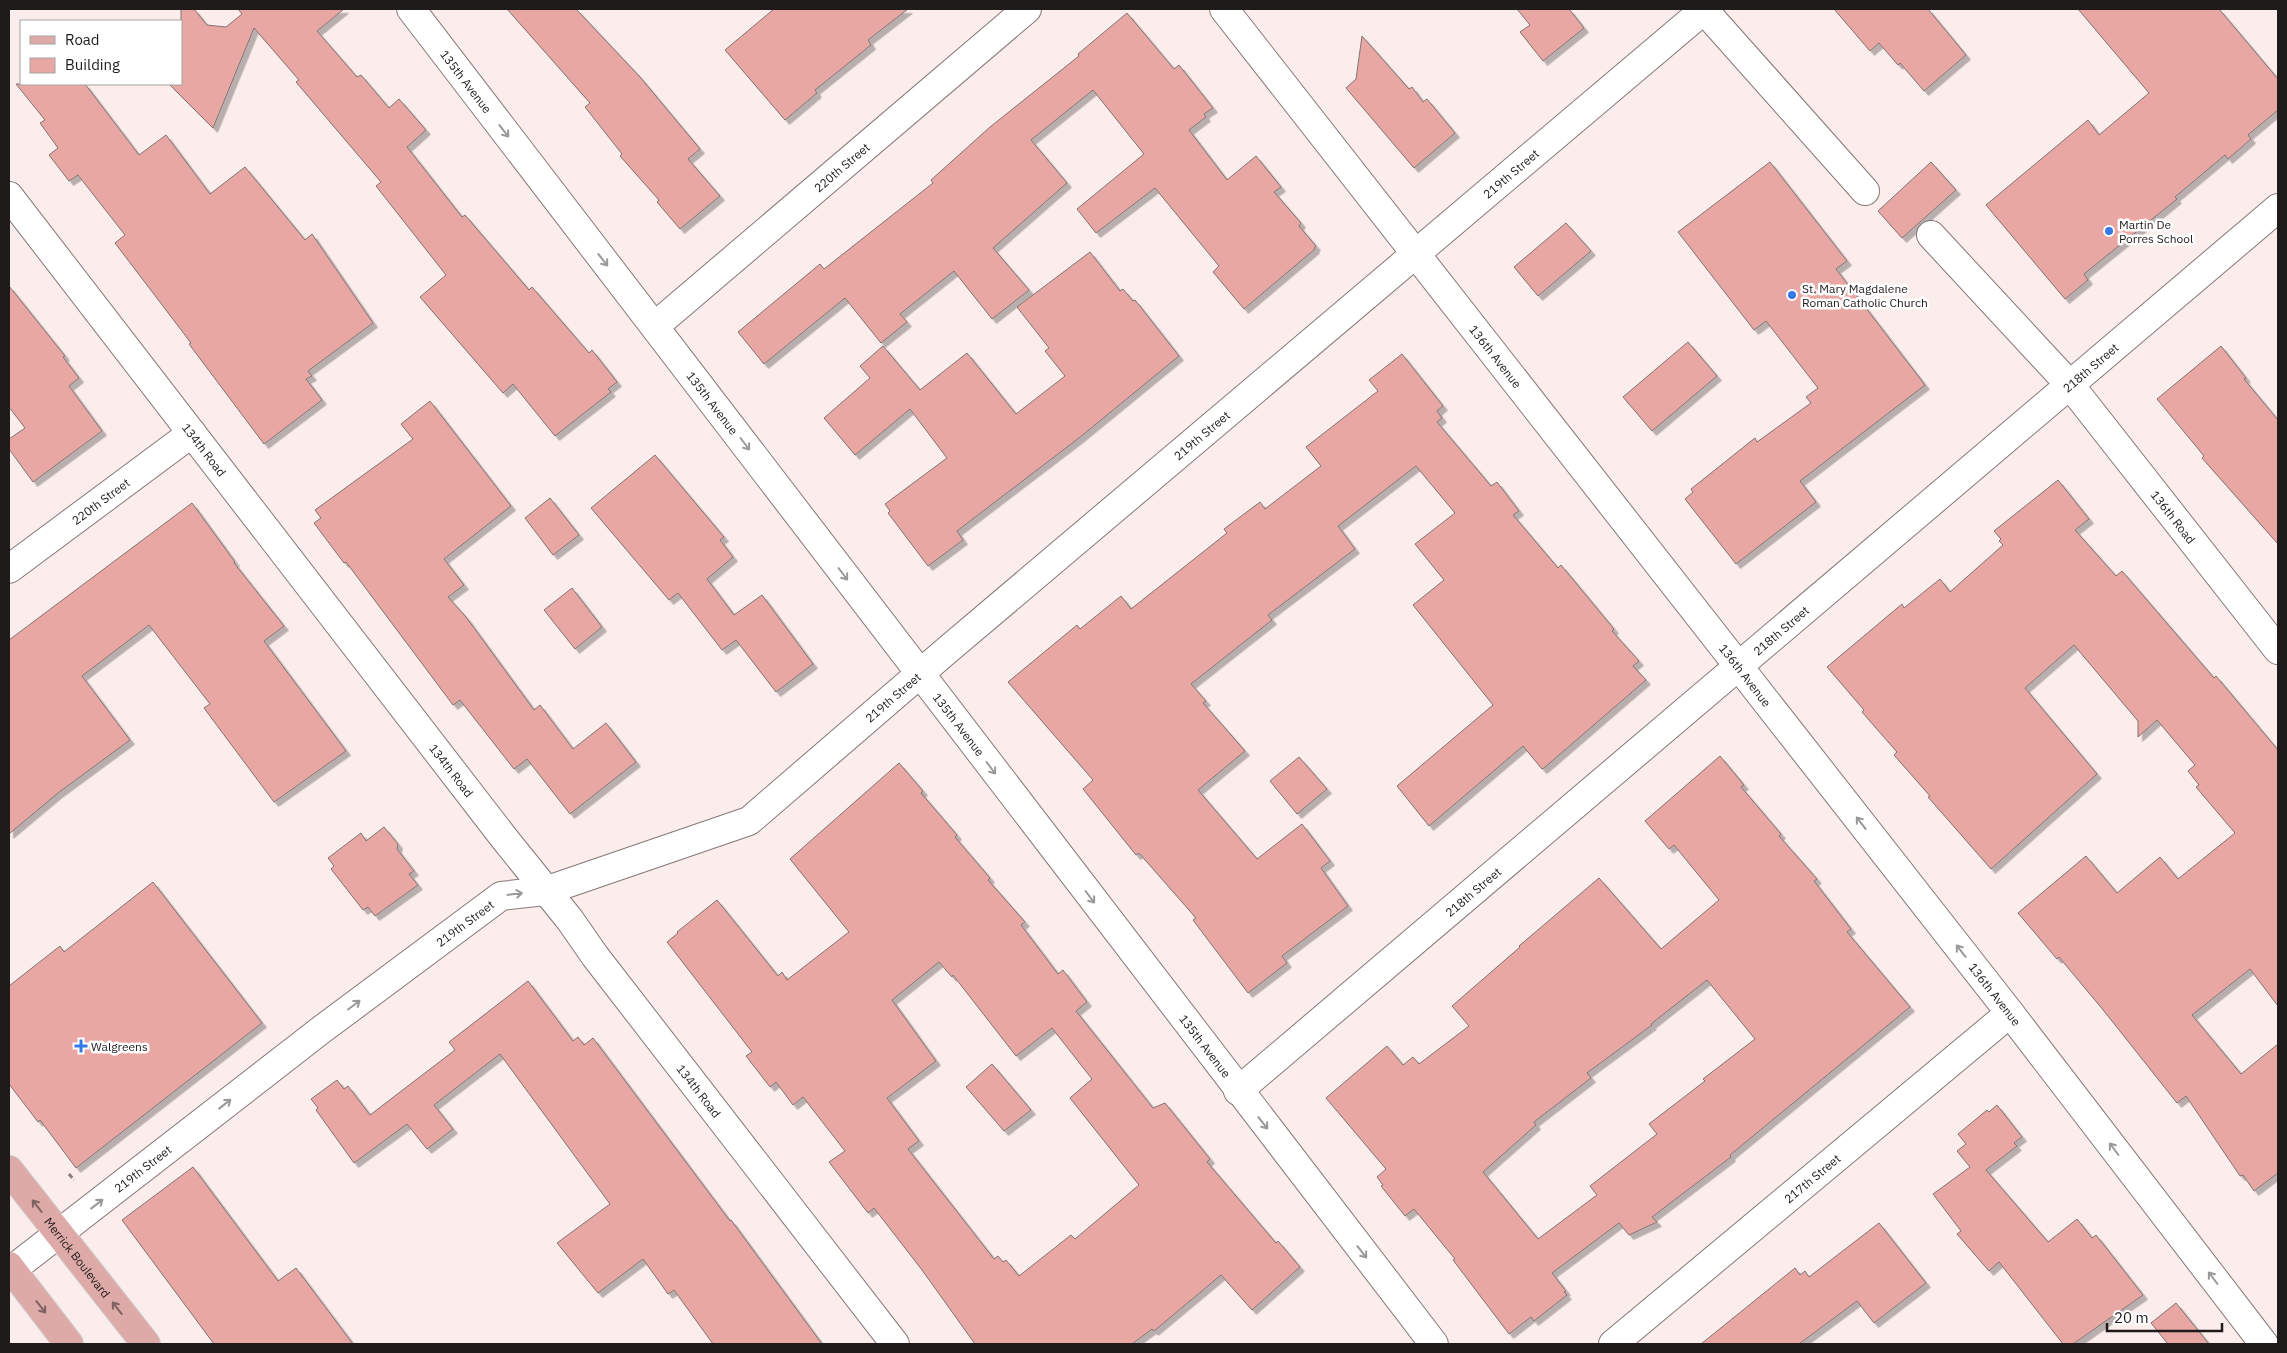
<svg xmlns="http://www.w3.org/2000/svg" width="2287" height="1353" font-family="'IBM Plex Sans',sans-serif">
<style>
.building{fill:#e8a7a3;stroke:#807372;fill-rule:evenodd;filter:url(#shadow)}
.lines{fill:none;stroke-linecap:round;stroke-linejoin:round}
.minor-casing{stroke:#857877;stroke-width:30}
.major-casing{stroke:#cecdcd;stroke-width:30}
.path{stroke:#867d7c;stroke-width:3;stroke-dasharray:5 2.5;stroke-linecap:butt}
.minor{stroke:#fff;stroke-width:28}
.major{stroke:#ddaaa8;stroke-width:28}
.oneway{stroke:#9a9898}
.oneway2{stroke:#7e6261}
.poi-dot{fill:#367ae8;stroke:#fefefe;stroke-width:2}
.labels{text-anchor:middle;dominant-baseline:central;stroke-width:5;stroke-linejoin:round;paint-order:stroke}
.street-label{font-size:12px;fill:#1f1b1a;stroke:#fefefe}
.poi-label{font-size:12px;fill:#1f1b1a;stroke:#fefefe;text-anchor:start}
</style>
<defs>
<filter id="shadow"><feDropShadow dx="4.5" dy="4.5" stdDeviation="0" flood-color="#0004"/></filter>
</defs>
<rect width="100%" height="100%" fill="#fbedec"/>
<g class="building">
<path d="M181 9H194L207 25 226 27 242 14 238 9H344L317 31 357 77 361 75 389 108 399 99 426 130 407 147 462 217 465 215 529 290 532 287 589 353 592 350 617 382 608 389 611 392 555 436 513 384 503 393 420 297 446 275 376 186 381 182 296 82 299 80 254 28 213 128 169 84H181Z"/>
<path d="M507 9H576L640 77 700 149 688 159 720 196 680 229 657 202 659 200 620 156 622 154 585 107 590 103Z"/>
<path d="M774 9H908L868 40 871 45 815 90 817 93 785 120 725 50Z"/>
<path d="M1517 9H1569L1584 28 1543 61 1520 32 1530 25Z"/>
<path d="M1834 9H1928L1966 55 1924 91 1900 63 1898 65 1879 43 1870 51Z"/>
<path d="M2078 9H2219L2278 79V110L2248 135 2251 139 2228 159 2225 155 2175 197 2177 199 2084 274 2088 280 2065 299 1986 205 2088 120 2099 135 2149 93Z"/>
<path d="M1127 13 1174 69 1179 65 1213 108 1204 114 1206 117 1189 130 1227 180 1256 156 1281 187 1274 192 1301 223 1299 226 1316 246 1314 248 1315 249 1244 309 1213 272 1219 266 1155 188 1096 233 1077 209 1144 154 1093 90 1031 140 1067 183 993 248 1029 290 992 319 954 271 900 314 907 322 881 343 845 298 764 364 738 332 820 264 824 269 933 183 931 180 990 127 1079 56 1078 54Z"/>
<path d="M1362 36 1409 89 1412 87 1423 102 1427 99 1455 133 1414 168 1346 88 1356 79Z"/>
<path d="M16 84H85L139 155 166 135 210 194 245 167 305 240 312 234 373 323 308 371 312 376 306 379 322 400 264 444 189 344 191 343 115 243 125 235 78 175 69 181 49 155 58 148 40 123 45 120Z"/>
<path d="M1770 162 1847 261 1836 269 1925 385 1800 481 1816 502 1736 564 1685 499 1693 492 1691 489 1755 438 1757 442 1811 403 1806 397 1818 388 1766 321 1754 330 1678 232Z"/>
<path d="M1931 162 1956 190 1902 238 1878 211Z"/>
<path d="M1566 223 1591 251 1538 296 1514 267Z"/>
<path d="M1090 252 1120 291 1123 289 1133 301 1135 300 1179 356 1079 438 957 531 963 540 928 566 888 513 890 511 885 504 947 458 910 409 855 455 824 418 870 378 860 366 883 346 920 390 967 353 1016 414 1065 376 1045 351 1049 348 1017 307Z"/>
<path d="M9 286 65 356 63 357 79 378 69 386 102 431 33 482 9 449V439L25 428 9 407Z"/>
<path d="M1688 342 1717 376 1652 431 1623 397Z"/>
<path d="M2221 346 2246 378 2244 379 2278 420V544L2202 458 2204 456 2157 399Z"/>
<path d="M1402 354 1443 406 1437 411 1442 418 1437 422 1491 486 1497 482 1519 511 1513 515 1558 568 1561 565 1614 629 1612 631 1639 661 1633 666 1646 680 1544 768 1542 769 1523 746 1429 826 1397 786 1493 705 1413 605 1444 580 1415 544 1455 513 1416 466 1338 526 1355 549 1268 615 1272 620 1191 684 1206 701 1203 703 1245 751 1198 790 1257 859 1302 824 1330 861 1321 868 1348 906 1282 956 1287 963 1248 993 1193 920 1196 918 1139 853 1136 855 1083 789 1093 780 1008 682 1077 625 1080 629 1121 596 1131 609 1227 533 1224 529 1260 502 1265 509 1321 466 1306 447 1378 391 1369 380Z"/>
<path d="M430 401 511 506 444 559 464 585 448 597 466 617 534 710 540 705 573 749 606 723 636 762 570 814 527 759 514 769 460 700 453 705 346 562 344 563 314 523 321 518 315 510 413 439 401 424Z"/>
<path d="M655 455 724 537 720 540 733 557 707 579 734 615 762 595 813 664 776 692 736 640 722 650 678 593 669 600 591 508Z"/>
<path d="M2058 480 2089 519 2075 530 2116 576 2122 571 2214 678 2216 676 2278 750V1006L2250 969 2192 1015 2241 1074 2278 1044V1173L2254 1191 2243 1175 2240 1176 2186 1096 2177 1103 2104 1011 2059 957 2057 959 2018 913 2086 856 2117 893 2160 857 2178 879 2235 833 2196 787 2199 785 2188 771 2195 765 2157 720 2138 737V721L2074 645 2025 688 2097 774 1991 869 1928 797 1930 796 1894 755 1897 752 1862 712 1864 710 1827 667 1902 604 1904 608 1940 579 1950 592 2003 545 1999 541 2001 539 1994 531Z"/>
<path d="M550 498 579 535 553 555 525 518Z"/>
<path d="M192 503 235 562 234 563 284 626 264 641 346 751 274 802 204 708 210 704 149 625 82 676 130 740 58 793 9 834V640Z"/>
<path d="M572 588 602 627 575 649 544 610Z"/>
<path d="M1720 756 1744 785 1741 787 1781 834 1779 836 1817 879 1814 881 1851 929 1847 932 1910 1007 1730 1155 1731 1157 1652 1217 1657 1222 1629 1235 1619 1223 1552 1273 1566 1291 1564 1292 1567 1295 1534 1321 1531 1317 1509 1334 1453 1260 1455 1259 1414 1209 1405 1216 1381 1186 1383 1185 1377 1177 1386 1169 1326 1098 1387 1046 1403 1065 1413 1057 1419 1064 1469 1026 1452 1006 1520 947 1519 946 1599 878 1661 949 1719 900 1674 845 1669 849 1645 821ZM1707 980 1755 1039 1703 1079 1705 1081 1649 1124 1657 1134 1590 1186 1597 1195 1538 1239 1483 1172 1536 1125 1534 1122 1591 1078 1587 1073 1652 1025 1651 1024Z"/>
<path d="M1299 757 1327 789 1297 814 1270 781Z"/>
<path d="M899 763 923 791 921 793 957 835 955 837 990 878 988 880 1025 922 1021 925 1058 974 1063 970 1087 1002 1076 1011 1153 1108 1165 1103 1210 1159 1207 1162 1276 1243 1278 1241 1300 1267 1252 1310 1221 1275 1154 1331 1152 1329 1132 1344H975L922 1270 874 1208 868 1213 829 1162 845 1151 803 1097 793 1105 776 1082 770 1087 746 1056 752 1052 667 942 678 933 677 932 717 900 778 976 782 972 787 980 849 932 790 859ZM939 962 952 977 953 975 1016 1056 1052 1028 1092 1079 1070 1098 1139 1185 1075 1239 1071 1235 1019 1276 1006 1260 1003 1262 998 1256 994 1259 908 1149 919 1141 887 1098 936 1061 892 1000Z"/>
<path d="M384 827 398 844 397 849 414 871 409 874 418 885 375 916 368 907 363 910 331 869 334 866 328 858 361 833 366 841Z"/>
<path d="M153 882 262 1023 76 1168 40 1120 38 1122 9 1084V986L60 946 64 952Z"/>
<path d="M528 981 573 1041 578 1037 584 1045 593 1038 730 1221 731 1220 822 1344H713L674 1290 668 1294 643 1259 598 1293 557 1243 610 1204 500 1054 434 1105 453 1129 427 1149 407 1124 354 1163 316 1110 318 1108 311 1099 337 1080 344 1089 348 1086 370 1115 455 1050 449 1042Z"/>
<path d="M992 1064 1031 1110 1004 1131 966 1087Z"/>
<path d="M1997 1105 2022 1137 2014 1143 2017 1146 1986 1170 2048 1242 2077 1219 2092 1238 2096 1235 2143 1295 2073 1344H2063L1999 1262 1989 1271 1957 1234 1961 1231 1933 1194 1970 1167 1957 1151 1966 1144 1958 1134 1987 1110 1989 1112Z"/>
<path d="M193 1167 278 1281 296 1268 353 1344H214L122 1220Z"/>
<path d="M1879 1223 1926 1283 1874 1323 1857 1301 1799 1344H1701L1795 1268 1800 1275 1805 1271 1809 1277Z"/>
<path d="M2176 1303 2209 1344H2168L2151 1323Z"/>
</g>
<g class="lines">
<g class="minor-casing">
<g id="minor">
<path id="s1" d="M411 9 1434 1344"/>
<path id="s2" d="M1224 9 2010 1013 2264 1344"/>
<path d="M1704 10 1865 191"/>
<path id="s3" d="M9 196 504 838 570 920 595 956 895 1344"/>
<path id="s4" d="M1931 235 2070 385 2278 650"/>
<path id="s5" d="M655 326 1027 9"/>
<path id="s6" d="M9 569 192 433"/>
<path id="s7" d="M1238 1091 2278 208"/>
<path id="s8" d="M9 1272 321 1030 501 896 545 891 749 821 945 652 1705 9"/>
<path id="s9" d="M1613 1344 2010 1013"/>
</g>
</g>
<g class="major-casing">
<g id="major">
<path id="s10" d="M9 1170 146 1344"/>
<path d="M9 1266 69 1344"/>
</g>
</g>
<path class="path" d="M69 1174 74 1180"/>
<use href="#minor" class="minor"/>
<use href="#major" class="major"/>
</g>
<defs><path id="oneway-shaft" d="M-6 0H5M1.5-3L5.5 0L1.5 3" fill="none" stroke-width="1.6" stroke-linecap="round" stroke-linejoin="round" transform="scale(1.25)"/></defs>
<g class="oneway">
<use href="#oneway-shaft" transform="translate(504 131) rotate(52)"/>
<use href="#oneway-shaft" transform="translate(603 260) rotate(52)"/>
<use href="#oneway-shaft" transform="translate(745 444) rotate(53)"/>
<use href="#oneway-shaft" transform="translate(843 574) rotate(53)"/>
<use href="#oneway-shaft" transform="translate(991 768) rotate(53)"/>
<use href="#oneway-shaft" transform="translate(1861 823) rotate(-128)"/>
<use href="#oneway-shaft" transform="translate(515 894) rotate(-7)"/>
<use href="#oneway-shaft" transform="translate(1090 897) rotate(53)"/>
<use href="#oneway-shaft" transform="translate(1961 951) rotate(-128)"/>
<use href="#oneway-shaft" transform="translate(354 1005) rotate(-37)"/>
<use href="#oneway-shaft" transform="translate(225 1104) rotate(-38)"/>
<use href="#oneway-shaft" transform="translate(1263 1123) rotate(52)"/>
<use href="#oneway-shaft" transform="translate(2114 1149) rotate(-127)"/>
<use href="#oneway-shaft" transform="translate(97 1204) rotate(-38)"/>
<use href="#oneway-shaft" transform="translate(1362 1252) rotate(52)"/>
<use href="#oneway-shaft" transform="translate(2213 1278) rotate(-127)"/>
</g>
<g class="oneway2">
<use href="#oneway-shaft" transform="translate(37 1206) rotate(-128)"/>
<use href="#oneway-shaft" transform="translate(41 1307) rotate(52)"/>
<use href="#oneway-shaft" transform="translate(117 1308) rotate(-128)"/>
</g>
<g class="poi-dot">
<circle cx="2109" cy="231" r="5"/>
<circle cx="1792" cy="295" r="5"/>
<path d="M78.5 1038.5h5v5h5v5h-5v5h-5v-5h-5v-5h5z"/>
</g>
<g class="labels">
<g class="street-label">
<text stroke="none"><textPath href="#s1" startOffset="91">135th Avenue</textPath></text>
<text stroke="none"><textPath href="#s5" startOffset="245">220th Street</textPath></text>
<text stroke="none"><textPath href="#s8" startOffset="1879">219th Street</textPath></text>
<text stroke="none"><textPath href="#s2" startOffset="441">136th Avenue</textPath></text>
<text stroke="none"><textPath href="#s7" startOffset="1118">218th Street</textPath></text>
<text stroke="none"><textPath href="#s1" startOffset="496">135th Avenue</textPath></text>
<text stroke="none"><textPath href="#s8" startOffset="1474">219th Street</textPath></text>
<text stroke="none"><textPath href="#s3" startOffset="320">134th Road</textPath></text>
<text stroke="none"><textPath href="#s6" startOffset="114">220th Street</textPath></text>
<text stroke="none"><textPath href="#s4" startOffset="372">136th Road</textPath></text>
<text stroke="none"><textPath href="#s7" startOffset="712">218th Street</textPath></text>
<text stroke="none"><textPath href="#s2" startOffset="846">136th Avenue</textPath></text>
<text stroke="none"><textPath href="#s8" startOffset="1069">219th Street</textPath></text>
<text stroke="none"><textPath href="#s1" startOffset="901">135th Avenue</textPath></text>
<text stroke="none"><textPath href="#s3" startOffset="725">134th Road</textPath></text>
<text stroke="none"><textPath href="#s7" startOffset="308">218th Street</textPath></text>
<text stroke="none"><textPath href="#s8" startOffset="574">219th Street</textPath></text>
<text stroke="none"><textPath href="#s2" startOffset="1251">136th Avenue</textPath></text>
<text stroke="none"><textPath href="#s1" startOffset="1306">135th Avenue</textPath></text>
<text stroke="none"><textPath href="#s3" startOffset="1130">134th Road</textPath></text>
<text stroke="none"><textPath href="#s8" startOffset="169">219th Street</textPath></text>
<text stroke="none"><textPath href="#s9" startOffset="259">217th Street</textPath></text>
<text stroke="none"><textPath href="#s10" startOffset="111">Merrick Boulevard</textPath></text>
</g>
<g class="poi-label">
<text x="2119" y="224">Martin De<tspan x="2119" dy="14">Porres School</tspan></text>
<text x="1802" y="288">St. Mary Magdalene<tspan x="1802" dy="14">Roman Catholic Church</tspan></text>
<text x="91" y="1046">Walgreens</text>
</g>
</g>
<rect width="2287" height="1353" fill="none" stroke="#1f1b1a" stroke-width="20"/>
<rect x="20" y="20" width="162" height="65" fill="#fefefe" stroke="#a5a3a3"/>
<rect x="30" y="36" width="25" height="8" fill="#ddaaa8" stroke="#a5a3a3"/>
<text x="65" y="45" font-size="15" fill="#1f1b1a">Road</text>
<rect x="30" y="58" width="25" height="15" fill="#e8a7a3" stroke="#a5a3a3"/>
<text x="65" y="70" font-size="15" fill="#1f1b1a">Building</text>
<path d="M2107 1323v8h115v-8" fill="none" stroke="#1f1b1a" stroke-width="2.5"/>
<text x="2114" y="1323" font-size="15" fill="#1f1b1a" stroke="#fefefe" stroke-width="4" paint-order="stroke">20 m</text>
</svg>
